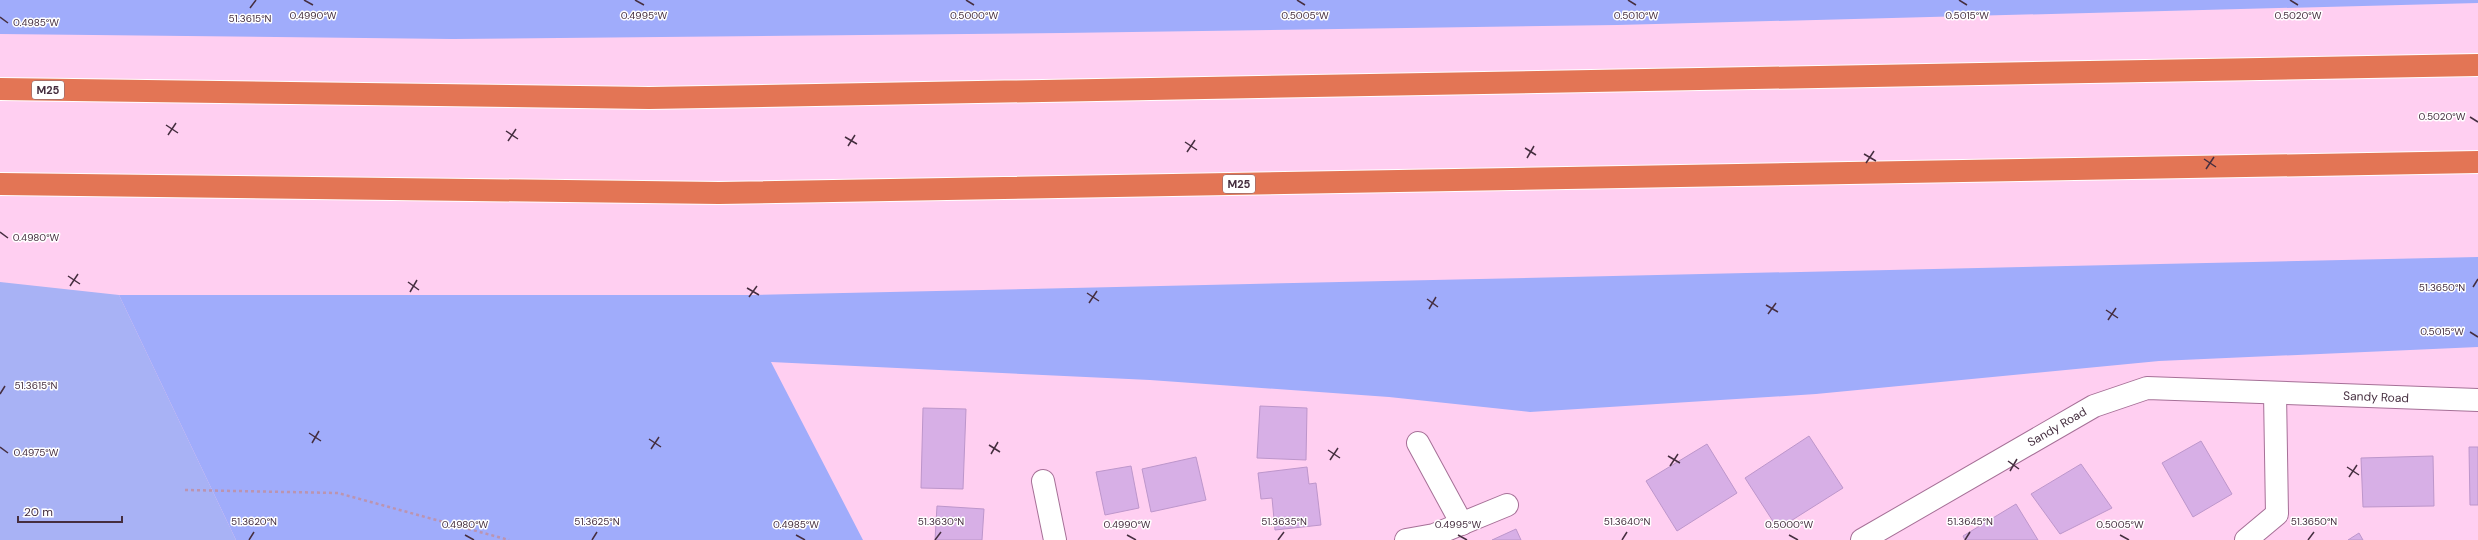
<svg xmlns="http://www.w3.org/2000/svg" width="2478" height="540" font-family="'DM Sans',sans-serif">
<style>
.green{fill:#a8b2f5}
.forest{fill:#a0acfb}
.building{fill:#d7afe6;stroke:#bd96cb}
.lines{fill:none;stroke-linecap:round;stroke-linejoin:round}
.minor-casing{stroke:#a67097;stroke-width:24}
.highway-casing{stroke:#fff;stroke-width:24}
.path{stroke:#bb94b0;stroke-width:2.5;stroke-dasharray:3 3;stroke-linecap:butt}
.minor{stroke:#fff;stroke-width:22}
.highway{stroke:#e37555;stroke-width:22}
.ticks{fill:none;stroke:#452e3f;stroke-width:1.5}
.labels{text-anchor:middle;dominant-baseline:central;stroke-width:3;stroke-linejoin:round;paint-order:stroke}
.shield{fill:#fff;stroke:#7d6d79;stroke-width:1}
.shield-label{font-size:11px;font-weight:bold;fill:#452e3f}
.street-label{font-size:12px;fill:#452e3f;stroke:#fff}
.ticks-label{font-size:10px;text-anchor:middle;fill:#452e3f;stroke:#fff;stroke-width:3;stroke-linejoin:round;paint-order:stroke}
</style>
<rect width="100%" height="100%" fill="#ffcff1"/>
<path class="green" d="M0 282 119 295 236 540H0Z"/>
<g class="forest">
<path d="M0 0H2478V3L1617 25 1062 33 453 39 0 34Z"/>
<path d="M2478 257V347L2159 361 1816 394 1530 412 1389 397 1150 380 771 362 863 540H236L119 295H752Z"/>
</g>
<g class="building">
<path d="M1260 406 1307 408 1306 460 1257 458Z"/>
<path d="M923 408 966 409 963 489 921 488Z"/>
<path d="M1809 436 1843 488 1778 529 1745 478Z"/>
<path d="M2201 441 2232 494 2193 517 2162 463Z"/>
<path d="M1707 444 1737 493 1677 531 1646 481Z"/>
<path d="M2469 447H2478V505H2470Z"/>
<path d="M2433 456 2434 506 2363 507 2361 458Z"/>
<path d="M1196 457 1206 500 1151 512 1142 469Z"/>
<path d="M2081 464 2112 508 2060 534 2031 494Z"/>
<path d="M1131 466 1139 508 1105 515 1096 472Z"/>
<path d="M1307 467 1309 484 1316 483 1321 525 1275 530 1272 498 1261 499 1258 473Z"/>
<path d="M2016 504 2038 540H1965L1963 536Z"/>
<path d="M937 506 984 509 982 540H935Z"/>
<path d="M1516 529 1521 540H1492Z"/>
<path d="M2359 533 2363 540H2348Z"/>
</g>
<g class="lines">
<g class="minor-casing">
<g id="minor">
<path d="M1418 443 1462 524"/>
<path d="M1043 481 1055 540"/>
<path d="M1406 540 1434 535 1507 505"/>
<path d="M1862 540 2094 406 2147 388 2478 400"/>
<path d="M2246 540 2277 514 2275 393"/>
</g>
</g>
<g class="highway-casing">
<g id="highway">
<path d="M0 89 649 98 2478 65"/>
<path d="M0 184 719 193 2478 162"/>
</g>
</g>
<path class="path" d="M185 490 338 493 509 540"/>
<use href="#minor" class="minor"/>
<use href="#highway" class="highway"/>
</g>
<path class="ticks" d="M304 0 313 5M635 0 644 5M966 0 974 5M1297 0 1305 5M1628 0 1636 5M1959 0 1967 5M2290 0 2298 5M250 8 256 0M0 17 8 23M2470 117 2478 122M166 125 178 133M506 131 518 139M168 135 176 123M845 137 857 144M508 141 516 129M1185 142 1197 150M848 146 855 135M1525 148 1536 155M1187 152 1195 140M1864 154 1876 161M1527 158 1534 146M2204 159 2216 167M1866 163 1874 151M2206 169 2214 157M0 232 8 238M68 276 80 284M408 282 419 290M70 286 78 274M2473 287 2478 279M747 288 759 295M410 292 417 280M1087 293 1099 301M749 297 757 286M1427 299 1438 307M1089 303 1097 291M1766 305 1778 312M1429 309 1436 297M2106 310 2118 318M1768 314 1776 303M2108 320 2116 308M2470 332 2478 337M0 394 5 386M309 433 321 441M649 439 661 447M312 443 319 431M989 445 1000 452M0 447 8 453M651 449 659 437M1328 450 1340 458M991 454 998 442M1668 456 1680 463M1330 460 1338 448M2008 461 2019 469M1670 466 1678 454M2347 467 2359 475M2010 471 2017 459M2349 477 2357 465M465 535 474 540M796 535 805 540M1127 535 1136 540M1458 535 1467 540M1789 535 1798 540M2120 535 2129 540M249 540 254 532M592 540 597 532M935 540 941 532M1278 540 1284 532M1622 540 1627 532M1965 540 1970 532M2308 540 2314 532"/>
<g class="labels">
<g class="shield">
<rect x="32" y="81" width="32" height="18" rx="3"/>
<rect x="1223" y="175" width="32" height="18" rx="3"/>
</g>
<g class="shield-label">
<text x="48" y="90">M25</text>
<text x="1239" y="184">M25</text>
</g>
<g class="street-label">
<text transform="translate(2376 397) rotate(2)">Sandy Road</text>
<text transform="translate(2057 427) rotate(-30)">Sandy Road</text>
</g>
</g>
<g class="ticks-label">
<text x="644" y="19">0.4995°W</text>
<text x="974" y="19">0.5000°W</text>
<text x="1305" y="19">0.5005°W</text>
<text x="1967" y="19">0.5015°W</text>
<text x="313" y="19">0.4990°W</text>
<text x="1636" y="19">0.5010°W</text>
<text x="2298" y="19">0.5020°W</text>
<text x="250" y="22">51.3615°N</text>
<text x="36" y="26">0.4985°W</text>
<text x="2442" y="120">0.5020°W</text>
<text x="36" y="241">0.4980°W</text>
<text x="2442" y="291">51.3650°N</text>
<text x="2442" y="335">0.5015°W</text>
<text x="36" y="389">51.3615°N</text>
<text x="36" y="456">0.4975°W</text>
<text x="254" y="525">51.3620°N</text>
<text x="597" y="525">51.3625°N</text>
<text x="941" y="525">51.3630°N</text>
<text x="1284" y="525">51.3635°N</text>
<text x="1627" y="525">51.3640°N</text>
<text x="1970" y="525">51.3645°N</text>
<text x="2314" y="525">51.3650°N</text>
<text x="465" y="528">0.4980°W</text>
<text x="796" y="528">0.4985°W</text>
<text x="1127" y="528">0.4990°W</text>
<text x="1458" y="528">0.4995°W</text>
<text x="1789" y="528">0.5000°W</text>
<text x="2120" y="528">0.5005°W</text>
</g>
<path d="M18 516v6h104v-6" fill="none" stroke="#452e3f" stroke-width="2"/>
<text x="24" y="516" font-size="12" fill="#452e3f" stroke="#ffffff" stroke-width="3" paint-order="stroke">20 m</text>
</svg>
